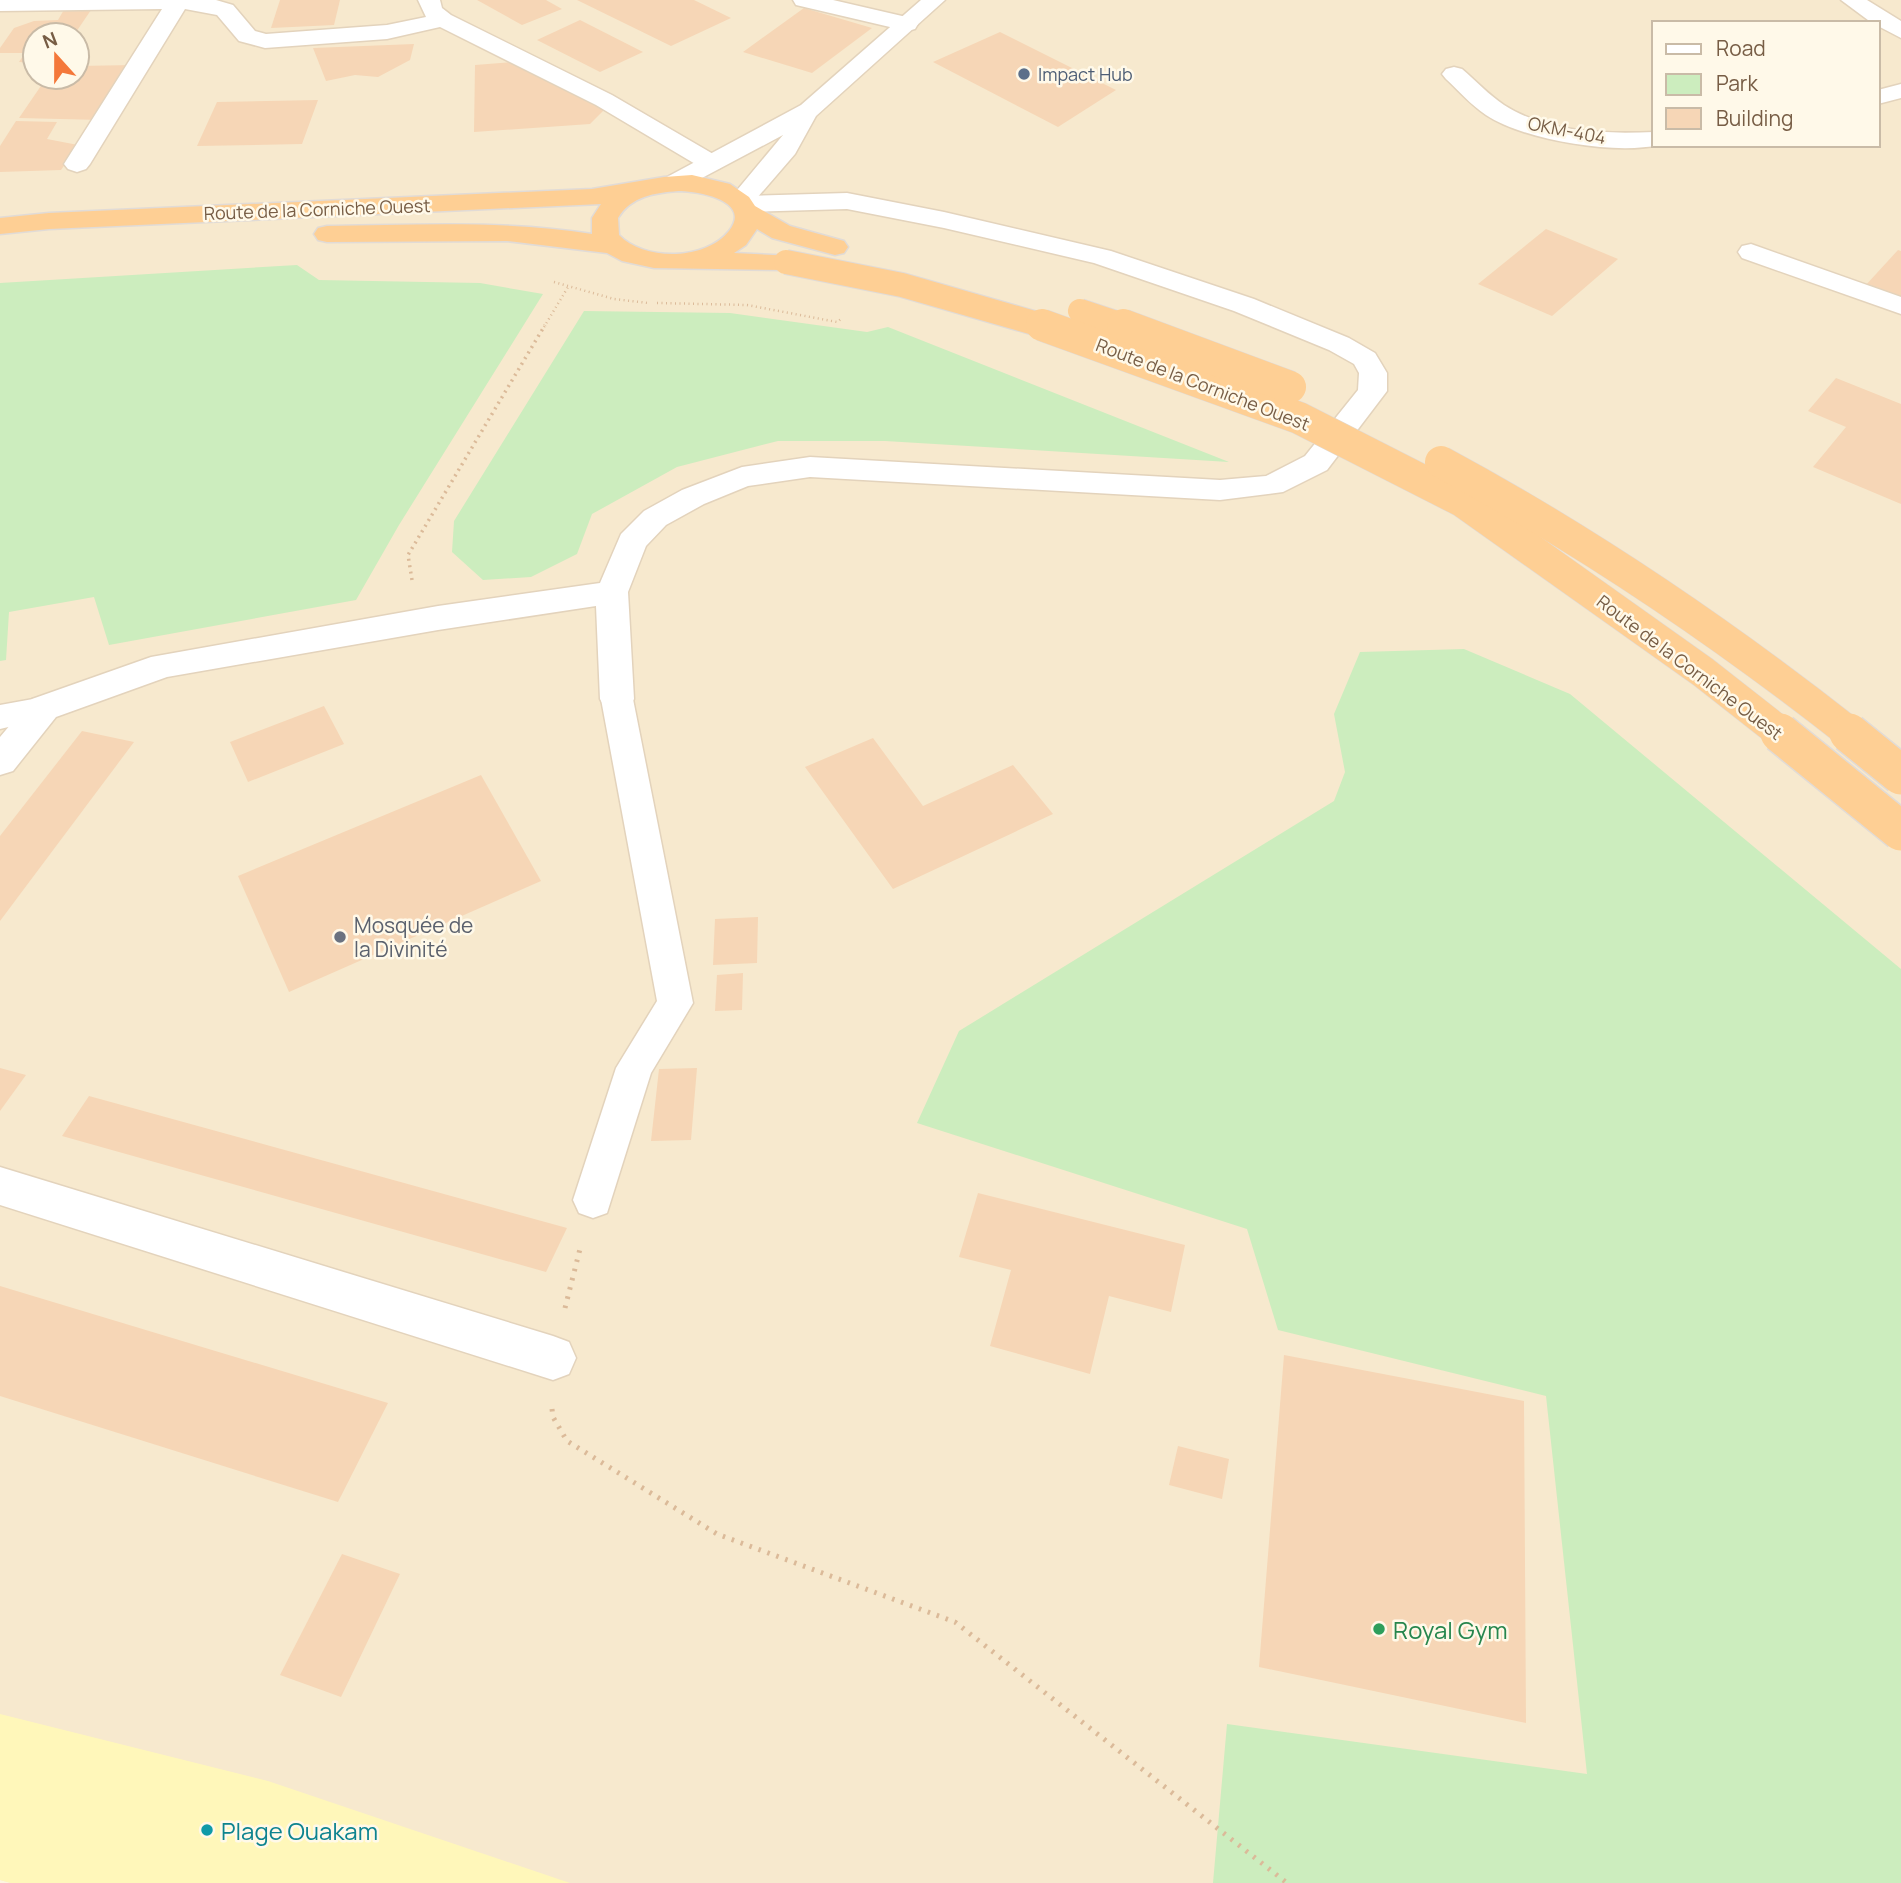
<svg xmlns="http://www.w3.org/2000/svg" width="1901" height="1883" font-family="Manrope,sans-serif">
<style>
.residential{fill:#f7e9ce;fill-rule:evenodd}
.green{fill:#ccedbe}
.sand{fill:#fff7ba}
.building{fill:#f6d6b6}
.lines{fill:none;stroke-linecap:round;stroke-linejoin:round}
.service-casing{stroke:#e3d3bc;stroke-width:3}
.minor-casing{stroke:#e3d3bc;stroke-width:3}
.tertiary-casing{stroke:#e3d3bc;stroke-width:3}
.trunk-casing{stroke:#e1dbd6;stroke-width:3}
.path-far2{stroke:#dbba99;stroke-width:2.5;stroke-dasharray:1 3.5;stroke-linecap:butt}
.path-far1{stroke:#dbba99;stroke-width:3.5;stroke-dasharray:2 4.5;stroke-linecap:butt}
.path{stroke:#dbba99;stroke-width:5;stroke-dasharray:2.5 7;stroke-linecap:butt}
.service{fill:#fff;fill-rule:evenodd}
.minor{fill:#fff;fill-rule:evenodd}
.tertiary{fill:#fff;fill-rule:evenodd}
.trunk{fill:#fecf94;fill-rule:evenodd}
.trunk-bridge-far2-casing{stroke:#e1dbd6;stroke-width:26;stroke-linecap:butt}
.trunk-bridge-far1-casing{stroke:#e1dbd6;stroke-width:33;stroke-linecap:butt}
.trunk-bridge-casing{stroke:#e1dbd6;stroke-width:42;stroke-linecap:butt}
.trunk-bridge-far2{stroke:#fecf94;stroke-width:24}
.trunk-bridge-far1{stroke:#fecf94;stroke-width:32}
.trunk-bridge{stroke:#fecf94;stroke-width:39}
.service-dot{fill:#5c6f8a;stroke:#fff9e9;stroke-width:2.5}
.worship-dot{fill:#6b7280;stroke:#fff9e9;stroke-width:2.5}
.leisure-dot{fill:#2e9e5b;stroke:#fff9e9;stroke-width:2.5}
.culture-dot{fill:#0f9aa8;stroke:#fff9e9;stroke-width:2.5}
.labels{text-anchor:middle;dominant-baseline:central;stroke-width:5;stroke-linejoin:round;paint-order:stroke}
.far-service-label{font-size:18px;fill:#4e5e75;stroke:#fff9e9;text-anchor:start}
.far-street-label{font-size:18px;fill:#775d45;stroke:#fff9e9}
.worship-label{font-size:21px;fill:#5b616d;stroke:#fff9e9;text-anchor:start}
.near-leisure-label{font-size:24px;fill:#27864d;stroke:#fff9e9;text-anchor:start}
.near-culture-label{font-size:24px;fill:#0d838f;stroke:#fff9e9;text-anchor:start}
</style>
<rect width="100%" height="100%" fill="#fef6e0"/>
<path class="residential" d="M0 0H1901V1883H11L0 1880ZM1654 23H1878V145H1654ZM35 35H77V77H35Z"/>
<g class="green">
<path d="M297 265 319 280 480 283 543 294 399 525 356 600 109 645 94 597 9 612 6 660 0 661V283Z"/>
<path d="M584 311 730 313 867 332 888 327 1229 462 885 441H778L677 467 592 514 577 554 531 577 483 580 452 552 454 521Z"/>
<path d="M1464 649 1570 694 1901 969V1883H1213L1227 1724 1587 1774 1546 1396 1278 1330 1247 1229 917 1123 959 1031 1334 801 1345 772 1334 714 1360 652Z"/>
</g>
<path class="sand" d="M0 1714 268 1781 570 1883H11L0 1880Z"/>
<g class="building">
<path d="M280 0H340L334 25 271 28Z"/>
<path d="M477 0H546L562 9 522 25Z"/>
<path d="M577 0H694L731 18 671 46Z"/>
<path d="M65 8 91 10 74 35H35V63L19 62 25 53H0V48L14 28 34 21 58 20Z"/>
<path d="M804 8 872 28 812 73 743 52Z"/>
<path d="M580 20 643 52 600 72 537 40Z"/>
<path d="M1000 32 1116 90 1058 127 933 62Z"/>
<path d="M414 44 410 60 378 77 355 75 326 81 313 48Z"/>
<path d="M514 62 604 110 590 124 474 132 475 65Z"/>
<path d="M134 65 101 120 19 118 47 77H77V66Z"/>
<path d="M318 100 302 144 197 146 217 102Z"/>
<path d="M16 121 57 122 47 139 78 145 61 170 0 172V146Z"/>
<path d="M1546 229 1618 259 1552 316 1478 284Z"/>
<path d="M1898 250 1901 251V299L1865 286Z"/>
<path d="M1836 378 1901 404V504L1813 467 1846 427 1808 411Z"/>
<path d="M324 706 344 744 248 782 230 742Z"/>
<path d="M82 731 134 742 0 921V836Z"/>
<path d="M873 738 923 806 1013 765 1053 814 893 889 805 767Z"/>
<path d="M481 775 541 881 289 992 238 876Z"/>
<path d="M758 917 757 963 713 965 715 919Z"/>
<path d="M743 973 742 1010 715 1011 717 975Z"/>
<path d="M0 1068 26 1075 0 1111Z"/>
<path d="M697 1068 691 1140 651 1141 659 1069Z"/>
<path d="M89 1096 567 1228 546 1272 62 1136Z"/>
<path d="M978 1193 1185 1245 1171 1312 1109 1296 1090 1374 990 1346 1011 1270 959 1257Z"/>
<path d="M0 1286 388 1403 338 1502 0 1396Z"/>
<path d="M1284 1355 1524 1401 1526 1723 1259 1667Z"/>
<path d="M1178 1446 1229 1459 1222 1499 1169 1485Z"/>
<path d="M342 1554 400 1574 341 1697 280 1675Z"/>
</g>
<g class="lines">
<g class="service-casing">
<g id="service">
<path d="M617 688 628 691 633 699 693 1003 651 1073 607 1213 593 1218 579 1213 573 1200 616 1068 657 1001 601 699 606 691Z"/>
<path d="M44 697 55 700 60 708 55 716 0 729V705Z"/>
</g>
</g>
<g class="minor-casing">
<g id="minor">
<path d="M0 0H216L233 5 255 31 266 34 387 25 426 17 418 0H440L442 8 451 15 612 95 720 158 724 163 720 168 711 171 702 168 596 105 440 27 387 39 265 48 239 41 217 15 185 9 90 164 86 169 77 172 68 169 64 164 162 9 0 11Z"/>
<path d="M793 0H833L915 19 918 24 915 29 907 31 796 5Z"/>
<path d="M1841 0H1867L1901 21V38L1878 26V23H1872Z"/>
<path d="M1454 67 1462 69C1476 81 1489 95 1504 105 1548 133 1604 134 1654 132V145H1659C1614 155 1524 140 1486 115 1471 105 1459 91 1446 79L1442 74 1446 69Z"/>
<path d="M1901 84V98L1878 104V90Z"/>
<path d="M847 193 944 212 1111 251 1254 299 1349 338 1375 353 1387 373V391L1327 470 1283 492 1220 500 810 477 748 486 704 504 666 525 646 546 628 592 634 699 629 708 617 712 605 708 600 699 596 606 438 630 167 677 56 717 13 771 0 775V737L32 699 151 657 438 606 600 583 621 534 644 511 682 490 742 467 810 457 1220 480 1266 476 1305 456 1358 390 1359 373 1354 364 1329 350 1234 311 1094 263 944 228 847 209 743 212 734 209 730 204 734 199 743 196Z"/>
<path d="M1751 244 1901 297V314L1742 258 1738 252 1742 246Z"/>
<path d="M0 1167 553 1336 569 1342 576 1358 569 1374 553 1380 0 1205Z"/>
</g>
</g>
<g class="tertiary-casing">
<path id="tertiary" d="M921 0H945L816 116 795 154 750 206 741 209 732 206 728 201 783 135 685 187 676 190 667 187 663 182 667 177 801 105Z"/>
</g>
<g class="trunk-casing">
<path id="trunk" d="M692 175 730 184 749 197 755 206 790 226 844 241 848 247 844 253 835 255 772 238 757 229 746 245 734 253 795 256 799 262 795 268 786 270 654 268 622 261 607 253 507 241 327 242 318 240 314 234 318 228 327 226C415 225 505 220 592 234V218L601 204 49 229 0 234V218L49 213 592 189 664 177ZM678 191C697 191 753 200 729 231 705 261 644 261 619 235L618 218C631 196 655 193 678 191Z"/>
</g>
<g class="path-far2">
<path d="M554 282 614 299 648 303"/>
<path d="M657 303 747 305 837 322 841 319"/>
<path d="M544 327 568 287"/>
</g>
<path class="path-far1" d="M412 580 408 555 545 325"/>
<g class="path">
<path d="M565 1308 581 1245"/>
<path d="M552 1409 553 1417 567 1441 717 1534 955 1622 1287 1883"/>
</g>
<use href="#service" class="service"/>
<use href="#minor" class="minor"/>
<use href="#tertiary" class="tertiary"/>
<use href="#trunk" class="trunk"/>
<g class="trunk-bridge-far2-casing">
<g id="trunk-bridge-far2">
<path d="M786 262 902 285 1048 327"/>
<path d="M1080 311 1128 327"/>
</g>
</g>
<g class="trunk-bridge-far1-casing">
<g id="trunk-bridge-far1">
<path d="M1042 325 1299 418 1462 501 1703 672 1782 734"/>
<path d="M1123 325 1290 387"/>
<path d="M1441 462C1584 539 1724 634 1851 734"/>
</g>
</g>
<g class="trunk-bridge-casing">
<g id="trunk-bridge">
<path d="M1780 733 1901 831"/>
<path d="M1849 733 1901 775"/>
</g>
</g>
<use href="#trunk-bridge-far2" class="trunk-bridge-far2"/>
<use href="#trunk-bridge-far1" class="trunk-bridge-far1"/>
<use href="#trunk-bridge" class="trunk-bridge"/>
</g>
<circle class="service-dot" cx="1024" cy="74" r="7"/>
<circle class="worship-dot" cx="340" cy="937" r="7"/>
<circle class="leisure-dot" cx="1379" cy="1629" r="7"/>
<circle class="culture-dot" cx="207" cy="1830" r="7"/>
<g class="labels">
<g class="far-service-label">
<text x="1038" y="74">Impact Hub</text>
</g>
<g class="far-street-label">
<text transform="translate(1567 130) rotate(11)">OKM-404</text>
<text transform="translate(317 209) rotate(-2)">Route de la Corniche Ouest</text>
<text transform="translate(1203 384) rotate(21)">Route de la Corniche Ouest</text>
<text transform="translate(1690 667) rotate(37)">Route de la Corniche Ouest</text>
</g>
<g class="worship-label">
<text x="354" y="925">Mosquée de<tspan x="354" dy="24">la Divinité</tspan></text>
</g>
<g class="near-leisure-label">
<text x="1393" y="1629">Royal Gym</text>
</g>
<g class="near-culture-label">
<text x="221" y="1830">Plage Ouakam</text>
</g>
</g>
<rect x="1652" y="21" width="228" height="126" fill="#fff9e9" stroke="#c9bba7" stroke-width="2"/>
<rect x="1666" y="44" width="35" height="10" fill="#ffffff" stroke="#c9bba7" stroke-width="2"/>
<text x="1716" y="56" font-size="21" fill="#775d45">Road</text>
<rect x="1666" y="74" width="35" height="21" fill="#ccedbe" stroke="#c9bba7" stroke-width="2"/>
<text x="1716" y="91" font-size="21" fill="#775d45">Park</text>
<rect x="1666" y="108" width="35" height="21" fill="#f6d6b6" stroke="#c9bba7" stroke-width="2"/>
<text x="1716" y="126" font-size="21" fill="#775d45">Building</text>
<g transform="translate(56 56) rotate(339)"><circle r="33" fill="#fff9e9" stroke="#c9bba7" stroke-width="2"/>
<path d="M0-5L12 26L0 18L-12 26Z" fill="#f4783a"/>
<text y="-10" font-size="19" font-weight="bold" text-anchor="middle" fill="#775d45">N</text>
</g>
</svg>
